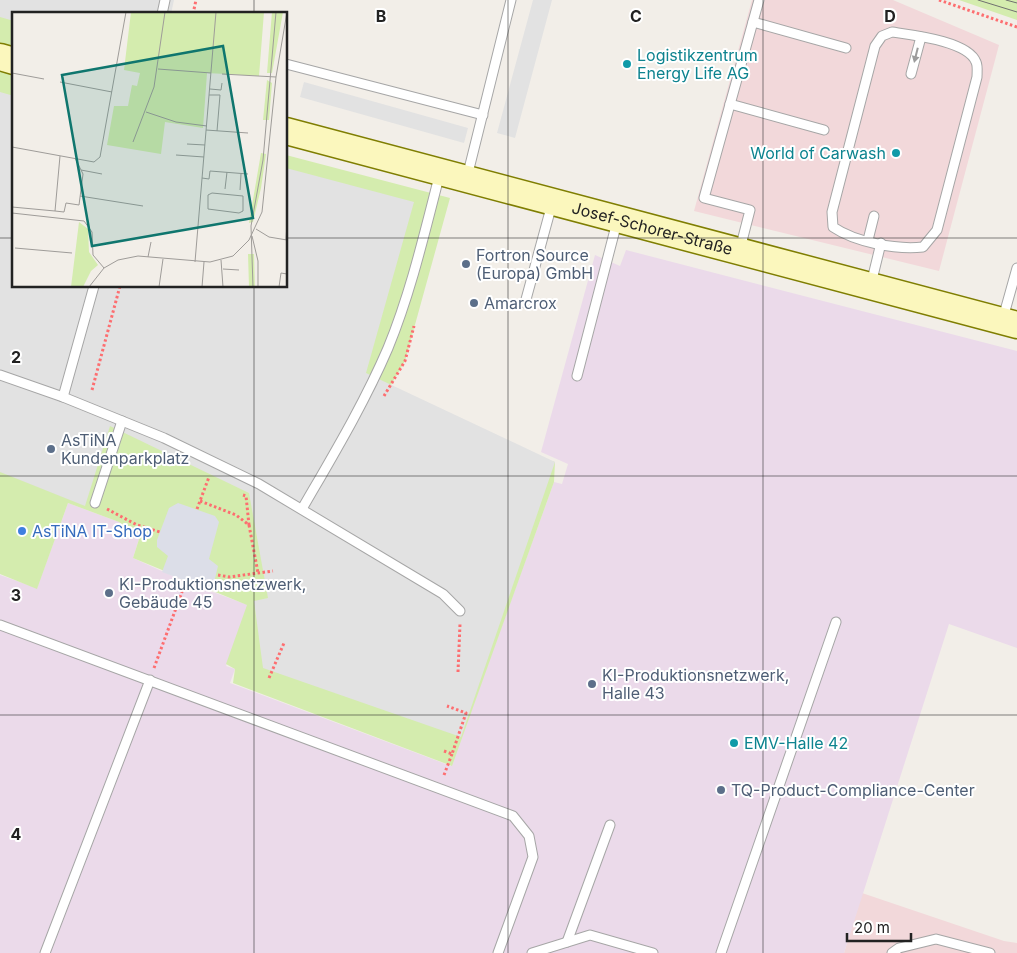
<svg xmlns="http://www.w3.org/2000/svg" width="1017" height="953" font-family="Inter,sans-serif">
<style>
.commercial{fill:#f2d8da}
.industrial{fill:#ebdaea}
.grass{fill:#d4ecae}
.parking{fill:#e2e2e2}
.plaza{fill:#dcdee8}
.lines{fill:none;stroke-linecap:round;stroke-linejoin:round}
.lane-casing{stroke:#a6a6a6;stroke-width:11}
.secondary-casing{stroke:#7f7e02;stroke-width:29}
.path{stroke:#fd6e70;stroke-width:3;stroke-dasharray:2.5 2.5;stroke-linecap:butt}
.lane{stroke:#fff;stroke-width:9}
.secondary{stroke:#fbf7bd;stroke-width:26}
.tram{stroke:#707070;stroke-width:1}
.oneway{fill:#9c9c9c}
.grid{fill:none;stroke:#222;stroke-width:1;stroke-opacity:0.55}
.culture-dot{fill:#0f9aa8;stroke:#fff;stroke-width:2}
.service-dot{fill:#5c6f8a;stroke:#fff;stroke-width:2}
.shop-dot{fill:#3f7fe0;stroke:#fff;stroke-width:2}
.labels{text-anchor:middle;dominant-baseline:central;stroke-width:4;stroke-linejoin:round;paint-order:stroke}
.culture-label{font-size:16px;fill:#0d838f;stroke:#fff;text-anchor:start}
.street-label{font-size:16px;fill:#222;stroke:#fff}
.service-label{font-size:16px;fill:#4e5e75;stroke:#fff;text-anchor:start}
.shop-label{font-size:16px;fill:#366cbe;stroke:#fff;text-anchor:start}
.inset-road{fill:none;stroke:#9f9c99;stroke-width:1}
.view{fill:#0f766e;fill-opacity:0.15;stroke:#0f766e;stroke-width:2.5}
.inset-edge{fill:none;stroke:#222;stroke-width:2.5}
.grid-label{font-size:16px;text-anchor:middle;font-weight:bold;fill:#222;stroke:#fff;stroke-width:4;stroke-linejoin:round;paint-order:stroke}
</style>
<rect width="100%" height="100%" fill="#f2eee8"/>
<g class="commercial">
<path d="M752 0H893L999 45 939 271 694 211Z"/>
<path d="M862 893 1004 941 1017 943V953H844Z"/>
</g>
<path class="industrial" d="M626 250 1017 351V648L949 624 844 953H0V575L37 588 68 503 119 522 127 529 141 533 133 558 186 582 248 605 226 666 235 669 230 683 451 766 554 482 562 484 568 464 541 452 595 255 620 266Z"/>
<g class="grass">
<path d="M0 0 14 14V286H286V155L450 198 405 361 377 409 555 462 554 482 452 766 233 683 235 669 226 664 247 605 133 558 141 533 127 529 119 522 68 503 37 589 0 574Z"/>
<path d="M959 0H1017V20Z"/>
</g>
<g class="parking">
<path d="M0 0H174L171 14H14V21L0 17Z"/>
<path d="M533 0H552L515 138 497 133Z"/>
<path d="M304 82 468 128 464 143 300 97Z"/>
<path d="M0 92 14 96V286H286V168L414 202 366 373 555 462 461 737 263 668 254 601 268 598 249 493 110 426 85 506 0 472Z"/>
</g>
<path class="plaza" d="M178 503 215 516 219 522 209 559 218 566 212 591 162 572 168 556 157 547V540L169 508Z"/>
<g class="lines">
<g class="lane-casing">
<g id="lane">
<path d="M162 14 165 0"/>
<path d="M753 22 846 48"/>
<path d="M892 32C912 35 968 41 976 62 978 66 977 73 977 77L937 230 923 247C896 250 855 242 833 227L832 212 875 46 882 36Z"/>
<path d="M286 64 483 115"/>
<path d="M911 74 921 37"/>
<path d="M730 104 824 130"/>
<path d="M467 177 511 0"/>
<path d="M868 240 874 216"/>
<path d="M740 249 750 210 704 198 759 0"/>
<path d="M871 284 881 243"/>
<path d="M525 303 552 204"/>
<path d="M1003 318 1017 268"/>
<path d="M0 375 63 397 164 438 259 484 443 594 460 611"/>
<path d="M577 376 617 222"/>
<path d="M63 397 94 286"/>
<path d="M95 503 122 421"/>
<path d="M302 509C332 457 364 404 388 348 411 292 425 231 440 173"/>
<path d="M0 625 513 816 529 836 533 857 498 953"/>
<path d="M567 942 610 825"/>
<path d="M45 953 150 680"/>
<path d="M532 953 590 935 653 953"/>
<path d="M721 953 836 622"/>
<path d="M892 953 899 948 936 939 990 953"/>
</g>
</g>
<g class="secondary-casing">
<g id="secondary">
<path d="M0 57 14 61"/>
<path id="s1" d="M286 131 1017 325"/>
</g>
</g>
<g class="path">
<path d="M939 0 1017 27"/>
<path d="M193 14 196 0"/>
<path d="M92 390 120 286"/>
<path d="M384 396 405 361 414 326"/>
<path d="M200 501 236 515 249 525 246 496 243 495"/>
<path d="M107 509 137 525 160 532"/>
<path d="M197 509 209 477"/>
<path d="M249 525 258 573"/>
<path d="M218 575 229 577 273 571"/>
<path d="M154 668 186 581"/>
<path d="M458 672 460 624"/>
<path d="M269 678 284 643"/>
<path d="M444 751 452 754 466 713 447 706"/>
<path d="M444 775 452 754"/>
</g>
<use href="#lane" class="lane"/>
<use href="#secondary" class="secondary"/>
<g class="tram">
<path d="M978 0 1017 12"/>
<path d="M1006 0 1017 3"/>
</g>
</g>
<defs><path id="oneway-solid" d="M-6-.8H1V-3.2L6.5 0L1 3.2V.8H-6Z" transform="scale(1.25)"/></defs>
<use class="oneway" href="#oneway-solid" transform="translate(916 55) rotate(104)"/>
<path class="grid" d="M254 0V14M508 0V953M763 0V953M0 238H14M286 238H1017M254 286V953M0 476H1017M0 715H1017"/>
<g class="culture-dot">
<circle cx="627" cy="64" r="5"/>
<circle cx="896" cy="153" r="5"/>
<circle cx="734" cy="743" r="5"/>
</g>
<g class="service-dot">
<circle cx="466" cy="264" r="5"/>
<circle cx="474" cy="303" r="5"/>
<circle cx="51" cy="449" r="5"/>
<circle cx="109" cy="593" r="5"/>
<circle cx="592" cy="684" r="5"/>
<circle cx="721" cy="790" r="5"/>
</g>
<circle class="shop-dot" cx="22" cy="531" r="5"/>
<g class="labels">
<g class="culture-label">
<text x="637" y="55">Logistikzentrum<tspan x="637" dy="18">Energy Life AG</tspan></text>
<text x="886" y="153" text-anchor="end">World of Carwash</text>
<text x="744" y="743">EMV-Halle 42</text>
</g>
<g class="street-label">
<text stroke="none"><textPath href="#s1" startOffset="379">Josef-Schorer-Straße</textPath></text>
</g>
<g class="service-label">
<text x="476" y="255">Fortron Source<tspan x="476" dy="18">(Europa) GmbH</tspan></text>
<text x="484" y="303">Amarcrox</text>
<text x="61" y="440">AsTiNA<tspan x="61" dy="18">Kundenparkplatz</tspan></text>
<text x="119" y="584">KI-Produktionsnetzwerk,<tspan x="119" dy="18">Gebäude 45</tspan></text>
<text x="602" y="675">KI-Produktionsnetzwerk,<tspan x="602" dy="18">Halle 43</tspan></text>
<text x="731" y="790">TQ-Product-Compliance-Center</text>
</g>
<g class="shop-label">
<text x="32" y="531">AsTiNA IT-Shop</text>
</g>
</g>
<g transform="translate(12 12)">
<rect width="275" height="275" fill="#f2eee8"/>
<path d="M119 0H252L247 64 195 61 191 116 153 110 149 142 95 133 102 94H116L120 73 125 74 128 61 112 58ZM260 0H271L260 61H255ZM255 68 260 71 257 108H251ZM249 141 254 142 249 176 241 210 237 211ZM67 210 76 217 77 240 86 253 79 259 71 275H59ZM236 242H242L243 275H237Z" fill="#d4ecae"/>
<path class="inset-road" d="M146 57 199 61M0 61 32 67M210 62 264 65M48 70 100 80M198 77 209 78 210 71M197 83H208L205 119M134 100 164 110 195 114M194 118 236 121M121 130 142 75 153 0M175 132 193 133M0 135 82 150 88 145 114 0M164 143 192 145M48 144 43 199 52 200 54 191 67 193 71 162 63 146M69 158 90 162M190 166 197 167 198 159 236 162M213 177 215 160M228 178 229 162M200 181 231 184V199L227 201 196 197V183ZM68 184 131 194M0 195 43 199M0 201 72 209 80 220 81 243 92 256M244 217 257 225 275 228M240 224 246 249V275M274 228 275 211M3 236 60 241M136 245 139 230M209 248 211 275M183 250 204 0M211 257 227 258M77 275 92 256 106 248 126 244 198 250 221 244 237 228 250 200 264 65 275 0M147 275 151 247M190 275 192 250M241 275 239 214 251 148 264 0M267 275 269 261 275 262"/>
<path class="view" d="M211 34 241 206 80 234 50 63Z"/>
<rect width="275" height="275" class="inset-edge"/>
</g>
<g class="grid-label">
<text x="381" y="22">B</text>
<text x="636" y="22">C</text>
<text x="890" y="22">D</text>
<text x="16" y="363">2</text>
<text x="16" y="601">3</text>
<text x="16" y="840">4</text>
</g>
<path d="M847 933v8h64v-8" fill="none" stroke="#222222" stroke-width="2.5"/>
<text x="854" y="933" font-size="15" fill="#222222" stroke="#ffffff" stroke-width="4" paint-order="stroke">20 m</text>
</svg>
